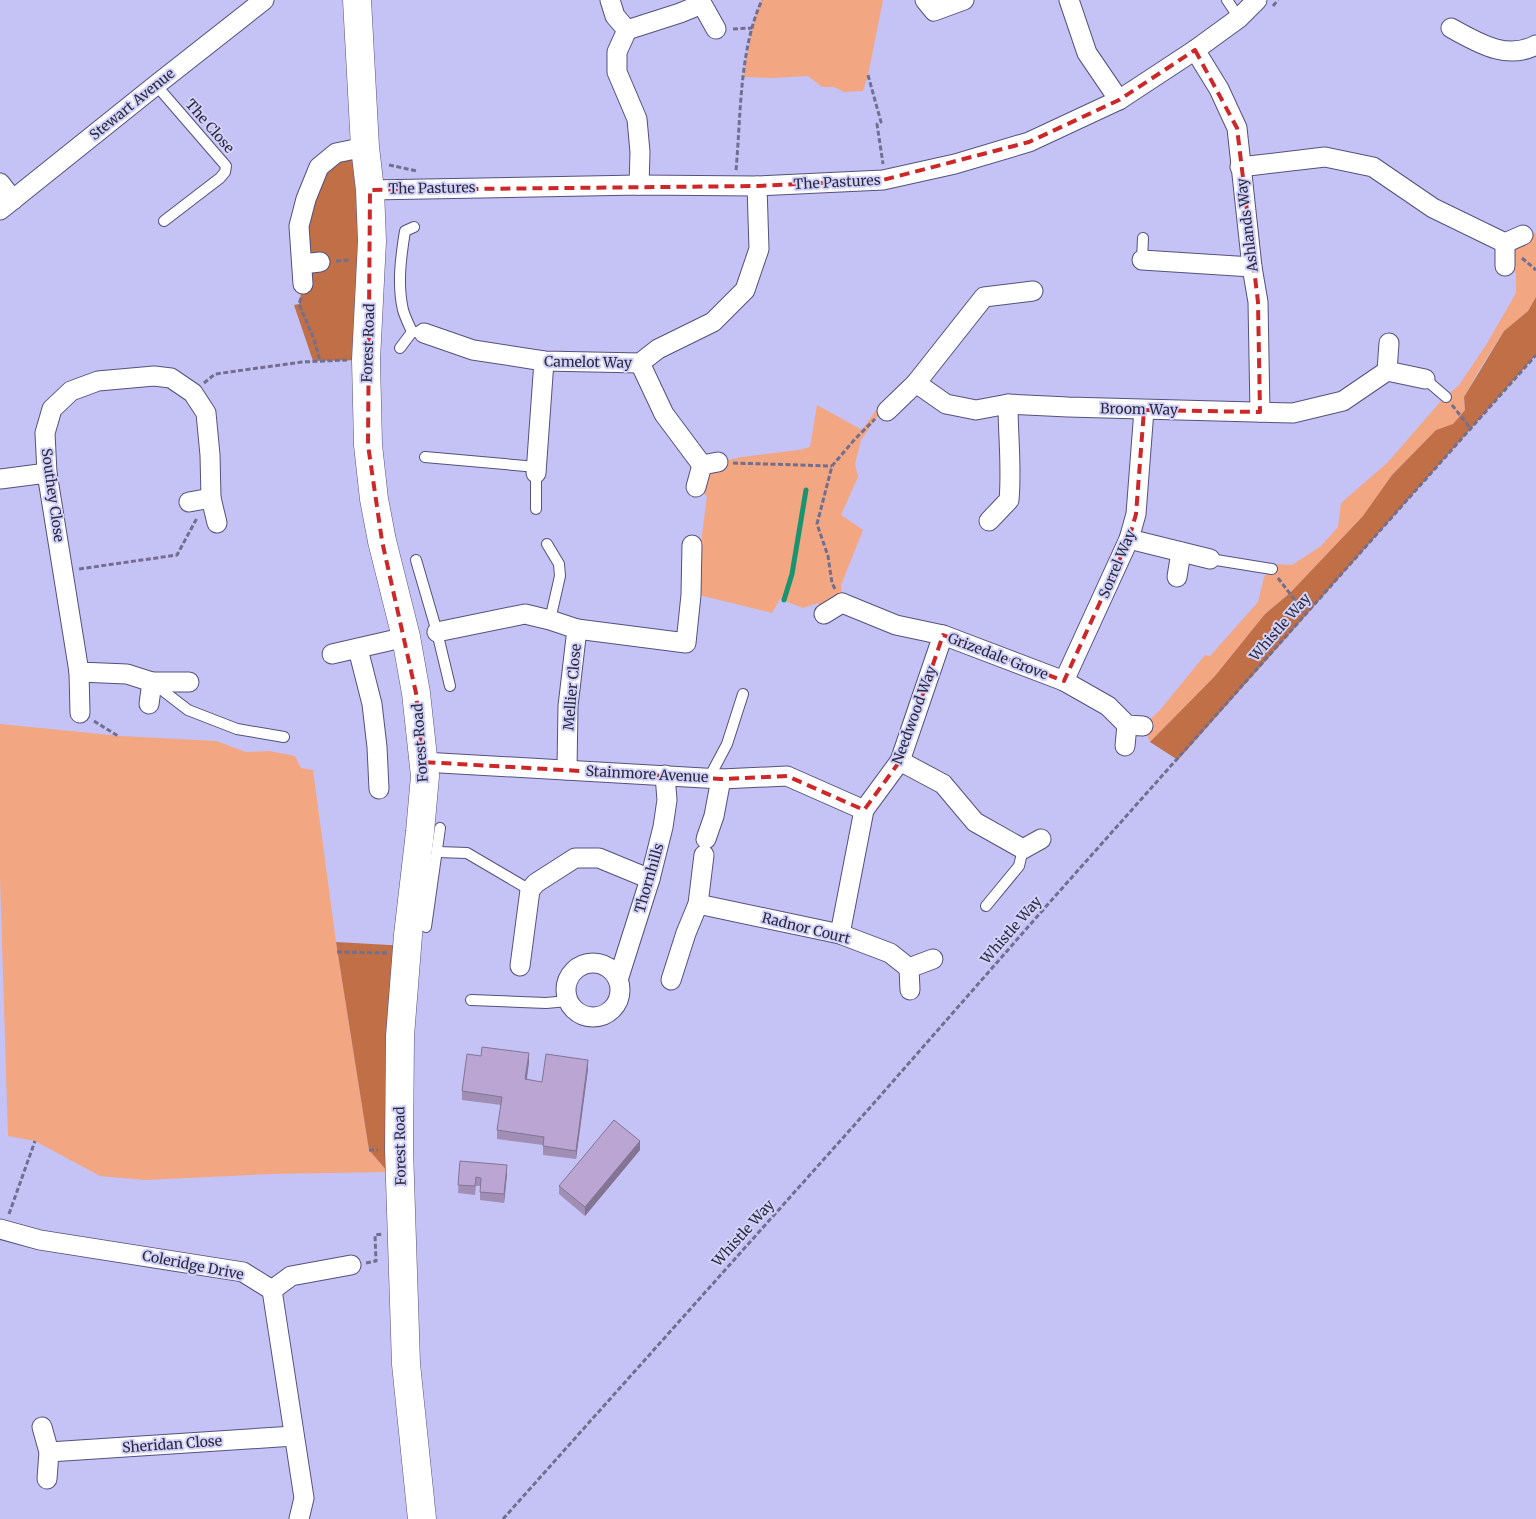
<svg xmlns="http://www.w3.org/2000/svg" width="1536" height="1519" font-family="Merriweather,serif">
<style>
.green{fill:#f3a682}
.forest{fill:#c06f47}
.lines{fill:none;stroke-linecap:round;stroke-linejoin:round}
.stream{stroke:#1a946e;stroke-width:5}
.lane-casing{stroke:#54517c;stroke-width:12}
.street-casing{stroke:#54517c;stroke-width:21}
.secondary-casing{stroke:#54517c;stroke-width:29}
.path{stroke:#716f90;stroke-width:3;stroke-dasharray:5 2.5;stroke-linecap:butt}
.lane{stroke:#fff;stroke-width:10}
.street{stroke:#fff;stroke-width:19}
.secondary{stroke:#fff;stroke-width:28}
.wall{fill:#a18eb5}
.shaded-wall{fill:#837494}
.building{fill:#bba5d3;stroke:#837494}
.marked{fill:none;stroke:#cd2829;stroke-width:4;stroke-dasharray:10 6;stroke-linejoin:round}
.labels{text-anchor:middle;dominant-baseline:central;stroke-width:4;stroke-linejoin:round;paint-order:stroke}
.street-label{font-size:14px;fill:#2a293c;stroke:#d3d2fa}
</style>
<rect width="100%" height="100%" fill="#c5c3f5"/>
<g class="green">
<path d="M761 0H883L868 75 863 91 844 92 834 87H822L808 76 773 78 743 77 752 28Z"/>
<path d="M1536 233V297L1528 311 1504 331 1479 370 1464 397 1465 410 1453 424 1436 430 1392 475 1365 514 1290 593 1265 614 1215 676 1150 742 1143 726 1160 710 1205 655 1210 656 1258 602 1264 577 1277 564 1292 565 1321 546 1338 527 1341 503 1388 462 1441 401 1459 385 1486 345 1516 293V273L1505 266V243L1523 235Z"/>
<path d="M817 405 862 430 876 410 880 413 861 440 855 464 858 477 841 515 863 530 841 585 842 603 824 614 818 603 803 608 780 599 772 613 699 595 692 545 701 543 707 496 696 487 718 462 742 457 799 450 810 447Z"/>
<path d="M0 724 121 736 216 741 246 752 269 751 295 756 301 768 313 770 336 942 369 1150 388 1172 272 1174 145 1180 100 1176 35 1141 8 1136 0 878Z"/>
</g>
<g class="forest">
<path d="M365 147 366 360 313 361 294 305 299 304 303 282 299 226 319 167Z"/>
<path d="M1536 297V355L1178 760 1150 742 1215 676 1265 614 1290 593 1363 516 1392 475 1436 430 1453 424 1465 410 1464 397 1504 331 1528 311Z"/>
<path d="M336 942 407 946 388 1172 369 1150Z"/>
</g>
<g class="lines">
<path class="stream" d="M784 600 792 574 806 490"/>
<g class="lane-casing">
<g id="lane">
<path d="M1227 0 1239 18"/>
<path d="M156 85 226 166 225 172 220 178 164 221"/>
<path d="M1142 260 1143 238"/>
<path d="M412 332C409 325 405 317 403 310 397 284 401 256 405 231L414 227"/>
<path d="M400 348 412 332H418"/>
<path d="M1425 379 1446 397"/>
<path d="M425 457 537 467"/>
<path d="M536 509V473"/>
<path d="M547 544 559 564 560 576 550 620"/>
<path d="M1210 559 1272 569"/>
<path d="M416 560 437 632 450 686"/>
<path d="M153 683 188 710 237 729 284 737"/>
<path d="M709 778 727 744 743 694"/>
<path d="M438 852 467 853 530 890"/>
<path d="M986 906 1019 866 1023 849"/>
<path d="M426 927 440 828"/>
<path d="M471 1000 546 1003 568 1001"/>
</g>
</g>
<g class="street-casing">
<g id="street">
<path d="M610 0 615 16 627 30 617 52V72L637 119 640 152 639 185"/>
<path d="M925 0 934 11 964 0"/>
<path d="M1069 0 1087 53 1119 100"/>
<path d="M1451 28C1477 42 1506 61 1536 45"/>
<path d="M627 30 680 13 702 4 716 29"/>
<path d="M1195 50 1219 89 1237 128 1252 267 1258 302 1260 412"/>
<path d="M1240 167 1325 157 1373 167 1433 208 1505 243"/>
<path d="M0 183 13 200"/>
<path d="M370 190 639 185 757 186 883 180 955 164 1029 142 1119 100 1195 50 1239 18 1257 0"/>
<path d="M0 210 156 85 264 0"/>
<path d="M1505 243V266"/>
<path d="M1505 243 1523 235"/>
<path d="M1142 260 1252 267"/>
<path d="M302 264 320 262"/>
<path d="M303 284 299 226 306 199 319 167 336 153 365 147"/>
<path d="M1033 291 984 297 916 383 946 404 976 410 1008 404 1068 407 1293 413 1343 401 1387 371 1425 379"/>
<path d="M424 333 473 350 544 361 640 363 658 349 713 322 745 290 759 249 757 186"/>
<path d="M640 363 664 414 702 465 718 462"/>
<path d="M1387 371 1389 343"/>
<path d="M887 411 916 383"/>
<path d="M536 473 544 361"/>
<path d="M0 479 47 473"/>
<path d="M696 487 702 465"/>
<path d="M189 502 211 498"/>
<path d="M989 521 1009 500C1012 468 1008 436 1008 404"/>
<path d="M1129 539 1210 559"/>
<path d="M1177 577 1181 552"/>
<path d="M842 603 896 625 943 635 1064 681 1108 706 1127 725 1143 726"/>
<path d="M824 614 842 603"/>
<path d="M577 629 686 643 691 595 692 545"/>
<path d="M437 632 525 614 550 620 577 629 568 706 567 770"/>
<path d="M358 649 372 704 377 747 379 789"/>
<path d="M332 654 406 637"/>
<path d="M79 672 80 713"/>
<path d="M1064 681 1129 539 1136 514 1144 410"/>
<path d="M189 682H152L127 674 79 672 47 473 45 433 52 409 71 391 98 381 154 376 171 378 193 393 206 413 210 455 211 498 217 523"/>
<path d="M149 704 152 682"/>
<path d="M1125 746 1127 725"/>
<path d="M900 761 943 784 975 822 1023 849 1041 839"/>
<path d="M423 762 721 779 787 776 864 810"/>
<path d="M706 839 714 816 721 779"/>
<path d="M698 904 840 934 890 953 909 968"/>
<path d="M840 934 864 810 900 761 943 635"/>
<circle cx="593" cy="990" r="27"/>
<path d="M520 966 530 890 536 883 575 858H599L650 879"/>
<path d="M909 968 933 959"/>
<path d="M909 968 910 990"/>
<path d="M618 980 650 879 663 827 667 800 665 775"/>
<path d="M671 980 686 933 698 904 704 855"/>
<path d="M0 1229 40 1240 243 1272 272 1290 304 1498 299 1519"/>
<path d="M272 1290 291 1276 351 1265"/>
<path d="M42 1427 49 1452 47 1479"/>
<path d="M49 1452 294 1436"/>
</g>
</g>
<g class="secondary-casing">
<path id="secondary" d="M357 0 365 147 370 190 372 241 366 360 368 445 374 499 382 541 406 637 416 693 425 776 420 832 408 935 400 1036 399 1149 406 1364 422 1519"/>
</g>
<g class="path">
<path d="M1273 6 1278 0"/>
<path d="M733 29 752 28"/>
<path d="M868 75 881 122 877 124 883 164"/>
<path d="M389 165 417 171"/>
<path d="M736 170C741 116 739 50 762 0"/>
<path d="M1522 258 1536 270"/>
<path d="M336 261 350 260"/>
<path d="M301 298 299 304 314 339 320 361"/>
<path d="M204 383 215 374 302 362 347 360"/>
<path d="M1452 405 1471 429"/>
<path d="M733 463 832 466"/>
<path d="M79 569 177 555 197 518"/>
<path d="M1278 578 1306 615"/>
<path d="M835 589 832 583 828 556 817 524 832 466 855 439 875 419"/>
<path d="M94 721 118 736"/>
<path d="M337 952 387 953"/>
<path d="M369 1150H378"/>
<path d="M9 1214 35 1141"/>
<path d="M366 1263 376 1261 375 1235 383 1234"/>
<path d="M503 1519 874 1103 1049 903 1536 355"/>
</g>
<use href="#lane" class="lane"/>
<use href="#street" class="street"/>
<use href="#secondary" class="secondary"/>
</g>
<g class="wall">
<path d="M529 1062 527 1080 542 1082 588 1069 576 1159 543 1155V1145L497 1139V1130L501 1105 462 1100V1091Z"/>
<path d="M640 1150 585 1216 559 1194V1186Z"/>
<path d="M460 1161 507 1174 504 1203 480 1200V1186H476L475 1195 458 1193Z"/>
</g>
<g class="shaded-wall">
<path d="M529 1053V1062L525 1088V1079Z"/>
<path d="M588 1060V1069L576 1159V1151Z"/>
<path d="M640 1141V1150L585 1216V1207Z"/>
<path d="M507 1165V1174L504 1203V1194Z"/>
</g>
<g class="building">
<path d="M482 1047 529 1053 525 1079 542 1082 546 1054 588 1060 576 1151 543 1146 544 1137 497 1130 502 1097 462 1091 467 1054 481 1056Z"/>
<path d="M614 1120 640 1141 585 1207 559 1186Z"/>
<path d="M460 1161 507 1165 504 1194 480 1192 481 1178 476 1177 475 1186 458 1185Z"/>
</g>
<path class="marked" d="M1195 50 1237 128 1258 302 1260 412 1144 410 1136 514 1129 539 1064 681 943 635 900 761 864 810 787 776 721 779 423 762 416 693 382 541 368 445 370 190 757 186 883 180 1029 142 1119 100Z"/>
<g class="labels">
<g class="street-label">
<text transform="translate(132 104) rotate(-39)">Stewart Avenue</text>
<text transform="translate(210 126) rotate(49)">The Close</text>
<text transform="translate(837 182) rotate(-3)">The Pastures</text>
<text transform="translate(432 188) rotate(-1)">The Pastures</text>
<text transform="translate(1247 225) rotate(-97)">Ashlands Way</text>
<text transform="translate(368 343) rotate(-88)">Forest Road</text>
<text transform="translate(588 362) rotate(1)">Camelot Way</text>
<text transform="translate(1139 409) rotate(1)">Broom Way</text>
<text transform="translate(53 495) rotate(82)">Southey Close</text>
<text transform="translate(1117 564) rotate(-67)">Sorrel Way</text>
<text transform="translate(1280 627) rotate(-49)">Whistle Way</text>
<text transform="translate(998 656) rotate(21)">Grizedale Grove</text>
<text transform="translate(572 687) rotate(-85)">Mellier Close</text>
<text transform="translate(914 715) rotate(-70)">Needwood Way</text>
<text transform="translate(420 743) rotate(-94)">Forest Road</text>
<text transform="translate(647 774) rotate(3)">Stainmore Avenue</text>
<text transform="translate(649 878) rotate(-74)">Thornhills</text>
<text transform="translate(806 928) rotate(14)">Radnor Court</text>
<text transform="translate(1011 930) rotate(-49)">Whistle Way</text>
<text transform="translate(400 1146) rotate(-91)">Forest Road</text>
<text transform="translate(743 1233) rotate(-48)">Whistle Way</text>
<text transform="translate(193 1265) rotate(11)">Coleridge Drive</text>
<text transform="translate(172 1444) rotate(-4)">Sheridan Close</text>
</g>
</g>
</svg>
